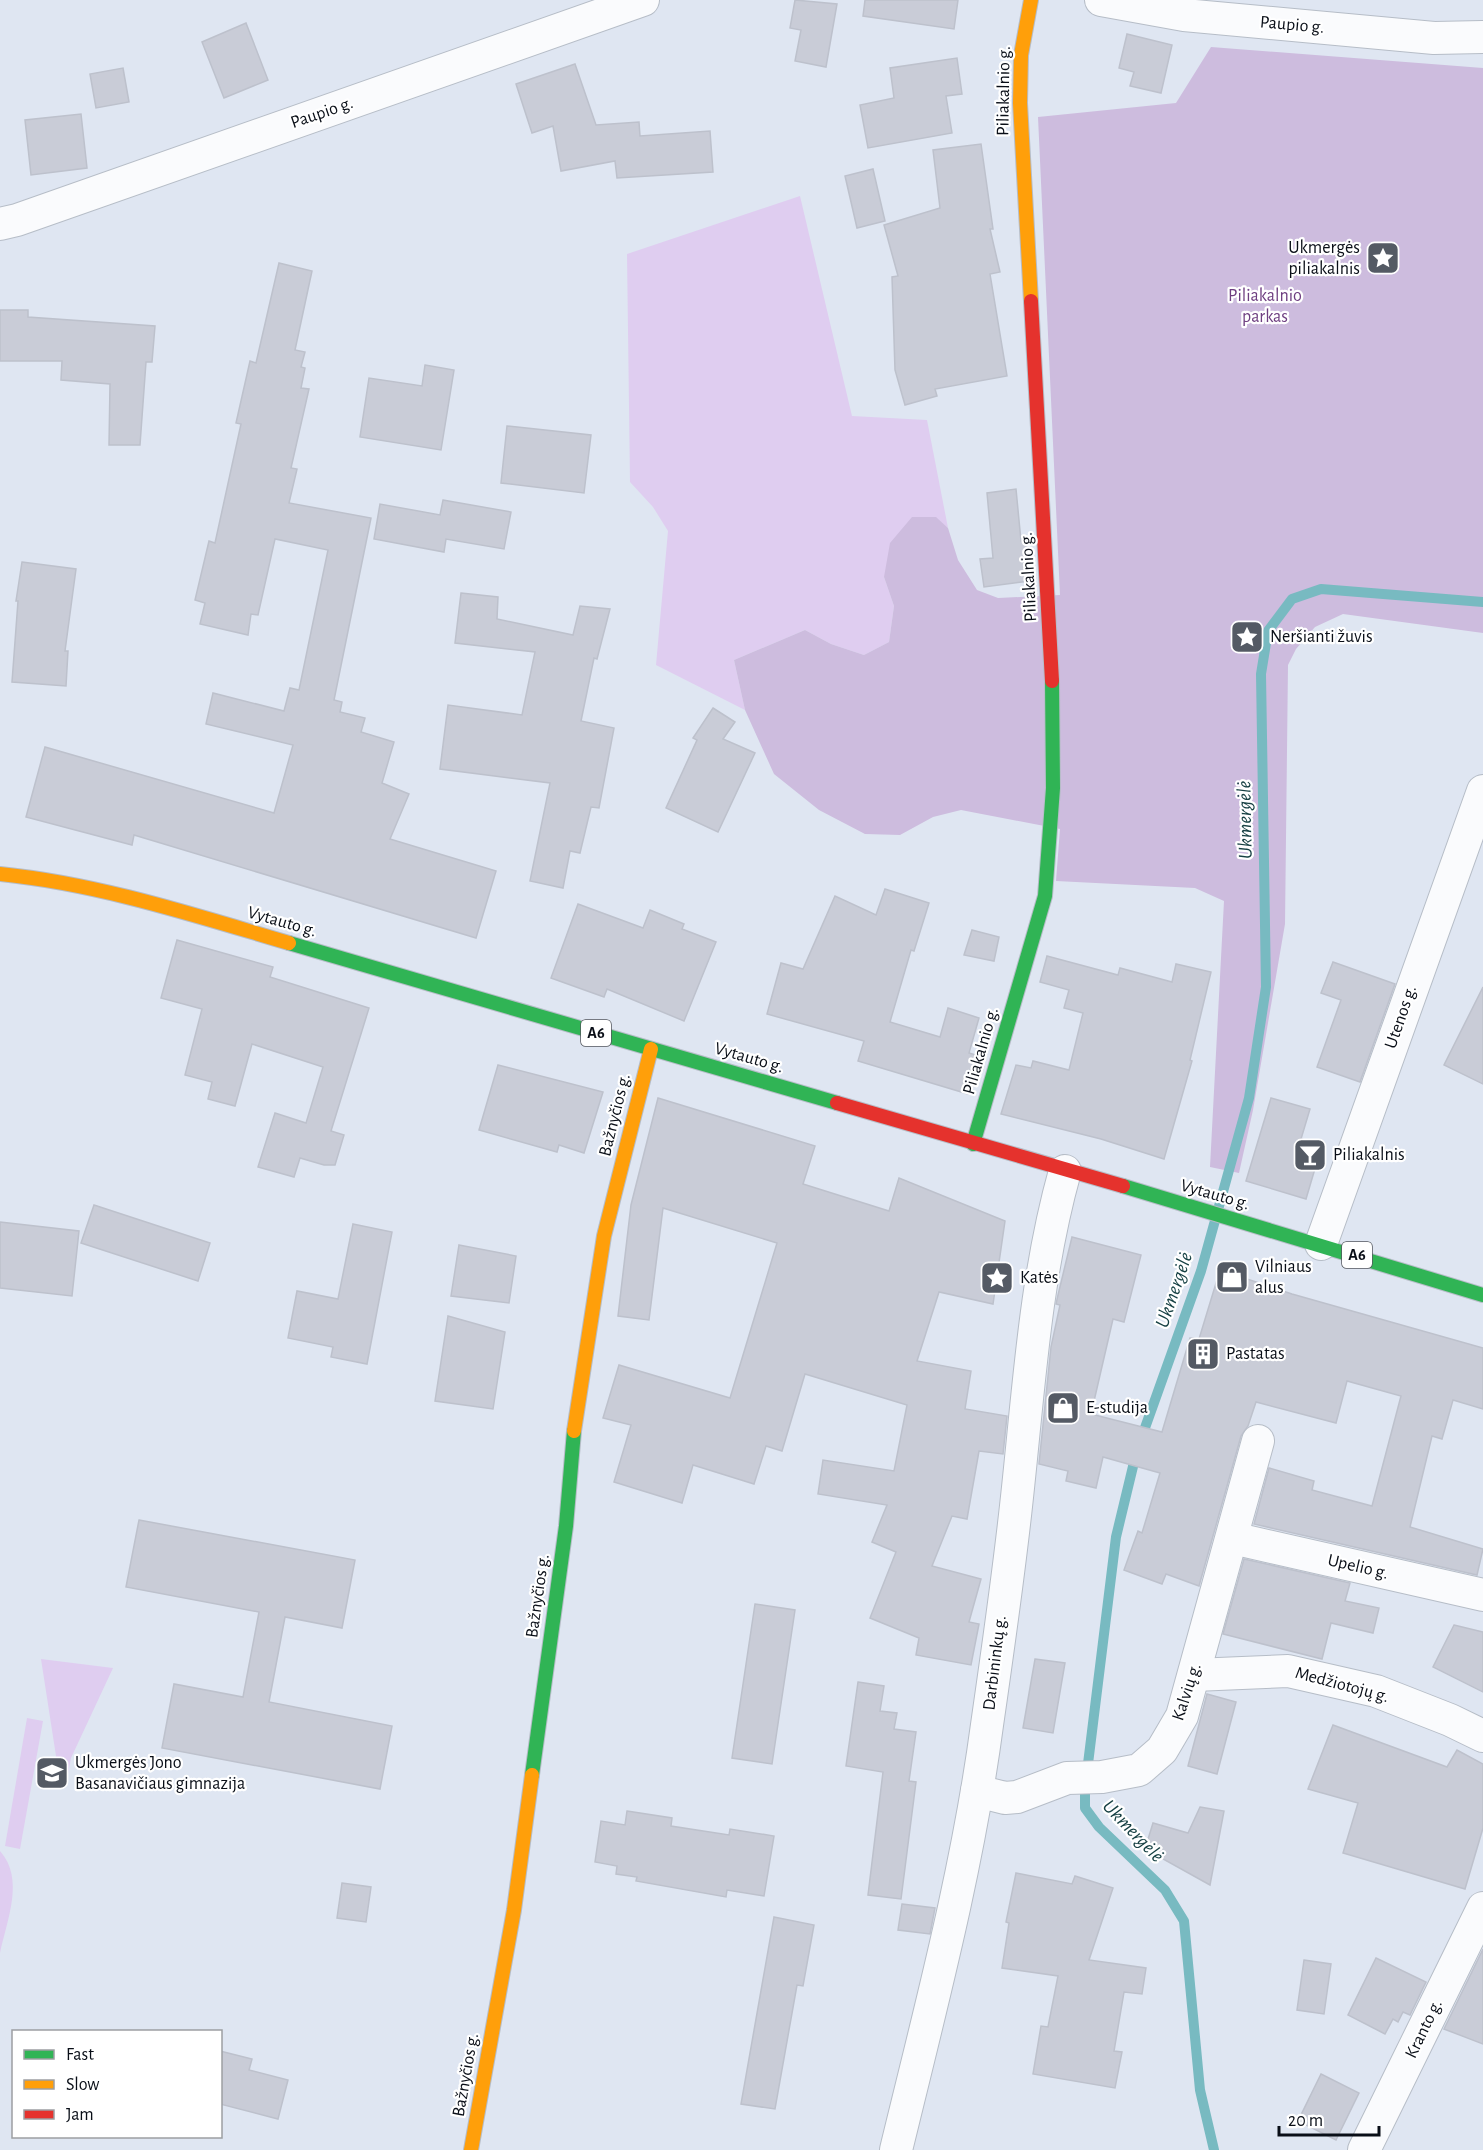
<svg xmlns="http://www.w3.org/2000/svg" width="1483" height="2150" font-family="'Alegreya Sans',sans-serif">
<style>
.green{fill:#dfcdf0}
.forest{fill:#cdbcde}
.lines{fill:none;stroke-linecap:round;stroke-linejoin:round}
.stream{stroke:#78bac1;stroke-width:10}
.building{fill:#c9ccd7;stroke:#bdc1cc;stroke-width:1.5}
.street-casing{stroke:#b6bdc7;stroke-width:34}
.fast-casing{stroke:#b6bdc7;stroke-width:16}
.slow-casing{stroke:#b6bdc7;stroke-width:16}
.jam-casing{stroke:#b6bdc7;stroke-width:16}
.street{stroke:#fafbfd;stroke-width:32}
.fast{stroke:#30b455;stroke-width:14}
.slow{stroke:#ff9f0a;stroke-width:14}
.jam{stroke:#e5322d;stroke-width:14}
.labels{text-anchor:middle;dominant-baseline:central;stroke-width:4.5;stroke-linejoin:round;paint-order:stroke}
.shield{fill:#fff;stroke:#53565d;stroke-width:1.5}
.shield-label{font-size:16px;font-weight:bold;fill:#090e17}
.street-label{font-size:18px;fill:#090e17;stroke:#fff}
.poi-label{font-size:18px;fill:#090e17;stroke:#fff;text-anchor:start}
.park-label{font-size:18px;fill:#6e3e80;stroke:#fff}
.water-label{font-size:20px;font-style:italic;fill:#164043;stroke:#fff}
</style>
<rect width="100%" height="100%" fill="#dfe6f2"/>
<g class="green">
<path d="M800 196 852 416 927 420 948 528 935 517 884 577 894 606 889 642 864 655 831 644 805 630 734 660 745 710 656 665 668 531 653 507 630 482 627 254Z"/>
<path d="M41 1659 113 1668 71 1758 68 1774 53 1772 56 1756Z"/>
<path d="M27 1718 43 1721 20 1849 5 1846Z"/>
<path d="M0 1851C25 1879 7 1920 0 1953Z"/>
</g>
<path class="forest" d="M1211 47 1483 68V633L1343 614 1315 627 1296 649 1288 665 1285 924 1253 1110 1239 1173 1210 1167 1224 901 1195 888 1056 881 1060 829 961 810 933 817 900 835 865 834 819 810 774 774 745 710 734 660 805 630 831 644 864 655 889 642 894 606 884 577 890 543 912 517H936L948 528 958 560 977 590 998 598 1060 595 1038 117 1176 103Z"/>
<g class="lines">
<g class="stream">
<path d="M1141 1439 1201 1271 1249 1098 1266 987 1261 674 1268 631 1292 599 1321 589 1483 602"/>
<path d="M1136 1454 1116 1537 1085 1788V1808L1099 1827 1165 1890 1184 1921 1200 2090 1214 2150"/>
</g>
</g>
<g class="building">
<path d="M795 0 837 4 826 67 795 61 801 30 790 28Z"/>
<path d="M865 0H958L954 29 863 16Z"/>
<path d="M246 23 268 80 224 98 202 42Z"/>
<path d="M1127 34 1172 45 1161 93 1130 86 1134 72 1119 68Z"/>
<path d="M957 58 962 94 946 96 952 133 868 148 860 105 894 98 890 68Z"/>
<path d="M575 64 596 125 639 122 640 136 710 131 713 172 617 178 615 161 561 171 553 126 532 133 516 84Z"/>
<path d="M123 68 129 102 96 108 90 74Z"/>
<path d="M81 114 87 168 31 175 25 120Z"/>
<path d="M981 144 993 229H990L1000 272 990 274 1007 376 935 389 937 396 905 405 895 370 892 277 898 276 884 225 940 208 933 150Z"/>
<path d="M873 169 885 221 857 228 845 176Z"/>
<path d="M279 263 312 271 295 350 305 352 301 367 305 368 301 388 309 389 291 468 297 469 289 503 371 518 334 700 342 702 340 712 365 718 361 732 394 742 382 783 409 794 390 839 496 871 476 938 134 835 132 845 26 817 45 747 274 813 293 745 206 724 213 693 284 711 290 688 299 690 328 550 275 539 258 615 251 614 248 635 200 624 205 603 195 600 209 541 215 543 241 424 236 423 250 361 256 363Z"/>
<path d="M0 310H28V317L155 326 152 362H146L140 445H109L110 384 61 380 62 361H0Z"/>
<path d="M425 365 454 370 441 450 360 437 369 378 422 386Z"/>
<path d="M507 426 591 435 584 493 501 483Z"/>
<path d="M1016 489 1021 541 1026 540 1029 581 984 587 980 559 993 558 987 493Z"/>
<path d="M443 500 511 512 504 549 446 539 444 552 374 539 380 504 440 515Z"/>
<path d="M22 562 76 569 65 651H68L66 686 12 682 18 601H16Z"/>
<path d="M461 593 498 597 497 619 573 635 580 606 610 609 597 659 594 658 581 721 614 728 599 808 591 807 580 853 570 851 563 888 530 881 550 783 440 769 448 705 522 715 535 652 455 643Z"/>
<path d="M713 708 735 722 723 739 755 753 718 832 666 808 697 740 693 738Z"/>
<path d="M885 889 929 903 914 951 911 950 890 1022 940 1037 948 1008 979 1018 969 1053 979 1056 968 1094 858 1061 864 1041 767 1014 781 963 803 969 835 896 876 915Z"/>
<path d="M578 904 643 928 650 910 684 924 682 929 716 942 684 1021 607 989 604 997 551 978Z"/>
<path d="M972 930 999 937 994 961 964 955Z"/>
<path d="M177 940 273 967 270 977 369 1008 331 1131 344 1135 335 1165H324L300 1158 294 1177 258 1167 275 1113 306 1123 323 1067 252 1044 235 1106 208 1099 212 1082 185 1075 202 1009 161 998Z"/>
<path d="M1047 956 1118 975 1120 968 1172 982 1176 964 1211 972 1190 1060 1192 1061 1164 1159 1101 1139 1001 1114 1016 1065 1031 1068 1033 1061 1069 1070 1083 1013 1064 1008 1069 990 1040 982Z"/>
<path d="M1333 962 1395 984 1360 1082 1317 1067 1341 1000 1321 993Z"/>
<path d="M1483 987V1084L1444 1065Z"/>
<path d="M498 1065 603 1092 584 1153 559 1145 557 1152 479 1130Z"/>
<path d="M658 1098 815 1146 803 1184 889 1211 899 1178 1005 1221 993 1304 939 1292 917 1361 971 1371 965 1409 1007 1416 1003 1454 979 1451 967 1519 952 1516 932 1566 981 1579 969 1622 979 1624 971 1665 916 1655 919 1638 870 1618 896 1552 872 1542 887 1505 818 1494 823 1460 894 1471 907 1405 805 1374 782 1451 766 1446 754 1484 693 1465 682 1503 614 1482 631 1425 603 1418 619 1365 730 1398 777 1243 663 1208 649 1320 618 1316 631 1205Z"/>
<path d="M1271 1098 1310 1109 1301 1139 1322 1145 1306 1199 1246 1181Z"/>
<path d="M94 1205 210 1243 198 1281 81 1243Z"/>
<path d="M0 1222 79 1231 72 1296 0 1288Z"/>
<path d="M353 1224 392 1232 367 1364 331 1357 333 1347 288 1338 297 1291 338 1299Z"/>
<path d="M1072 1237 1141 1255 1124 1322 1113 1319 1091 1414 1162 1432 1190 1338 1199 1339 1220 1270 1292 1294 1483 1348V1409L1453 1400 1442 1439 1432 1436 1410 1527 1483 1549 1477 1575 1254 1524 1269 1468 1314 1481 1312 1490 1372 1506 1401 1396 1347 1381 1336 1423 1256 1402 1248 1426 1241 1436 1199 1586 1166 1574 1162 1584 1124 1570 1138 1531 1142 1533 1160 1473 1103 1457 1096 1488 1066 1481 1068 1471 1039 1464 1051 1347 1060 1305 1056 1304 1058 1295Z"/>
<path d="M459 1245 516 1256 509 1303 451 1296Z"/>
<path d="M448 1316 505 1332 493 1409 435 1401Z"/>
<path d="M139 1520 355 1560 342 1628 285 1617 269 1702 392 1726 380 1789 162 1748 174 1684 243 1697 259 1612 126 1587Z"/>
<path d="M1244 1559 1350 1583 1345 1601 1379 1608 1373 1633 1331 1623 1322 1659 1223 1634Z"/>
<path d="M755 1604 795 1610 772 1764 732 1758Z"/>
<path d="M1454 1625 1483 1632V1692L1433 1667Z"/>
<path d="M1035 1659 1065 1663 1053 1733 1023 1728Z"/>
<path d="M858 1682 884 1686 880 1711 897 1713 894 1729 916 1732 909 1781 916 1782 901 1899 868 1895 883 1772 846 1766Z"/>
<path d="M1207 1694 1236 1702 1217 1774 1188 1766Z"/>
<path d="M1333 1725 1447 1767 1457 1750 1483 1764V1828L1465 1889 1343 1853 1358 1803 1308 1789Z"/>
<path d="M1200 1807 1224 1811 1210 1885 1145 1849 1153 1823 1188 1833Z"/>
<path d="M627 1811 672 1818 671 1826 729 1835 730 1829 774 1836 764 1896 727 1890 726 1897 636 1881 637 1877 616 1874 617 1866 595 1862 601 1821 625 1825Z"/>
<path d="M1016 1873 1072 1884 1075 1876 1113 1888 1089 1960 1146 1968 1142 1994 1124 1992 1114 2051 1122 2052 1115 2088 1033 2074 1041 2026 1048 2027 1058 1976 1002 1968 1009 1923 1006 1922Z"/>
<path d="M342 1883 371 1887 366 1922 337 1918Z"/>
<path d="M902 1904 935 1908 930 1934 898 1930Z"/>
<path d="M774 1917 814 1925 803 1986 797 1985 775 2109 741 2104Z"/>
<path d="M1483 1949V2044L1444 2029Z"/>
<path d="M1376 1958 1426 1982 1410 2015 1403 2012 1398 2022 1393 2019 1385 2034 1348 2015Z"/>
<path d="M1304 1960 1331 1964 1324 2014 1297 2010Z"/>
<path d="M220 2051 252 2059 249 2070 288 2080 278 2119 220 2104Z"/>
<path d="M1321 2074 1359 2093 1336 2140 1298 2121Z"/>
</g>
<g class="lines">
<g class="street-casing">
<g id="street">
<path d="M1101 0 1184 15 1434 38 1483 37"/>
<path d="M0 224 17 220 643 0"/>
<path d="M1321 1244 1483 791"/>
<path d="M1232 1538 1483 1595"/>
<path d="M1194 1675 1288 1671 1376 1691 1450 1720 1483 1736"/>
<path d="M977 1791 1005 1798 1017 1797 1067 1778 1102 1777 1139 1770 1162 1750 1182 1716 1258 1441"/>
<path d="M896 2150C930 2010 968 1868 987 1725 998 1649 1009 1573 1017 1497 1029 1387 1035 1278 1065 1171"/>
<path d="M1364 2150 1483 1908"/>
</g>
</g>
<g class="fast-casing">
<g id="fast">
<path d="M289 943 837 1103"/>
<path d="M973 1144 1045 896 1053 788 1052 681"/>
<path d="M1123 1186 1483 1295"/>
<path d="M532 1775 566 1526 574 1431"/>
</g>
</g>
<g class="slow-casing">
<g id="slow">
<path d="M1031 0 1021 55 1020 103 1031 301"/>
<path d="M0 874C99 884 194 915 289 943"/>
<path d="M574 1431 604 1236 651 1049"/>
<path d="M471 2150 514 1910 532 1775"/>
</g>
</g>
<g class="jam-casing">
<g id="jam">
<path d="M1031 301 1052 681"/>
<path d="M837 1103 1123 1186"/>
</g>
</g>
<use href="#street" class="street"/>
<use href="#fast" class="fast"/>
<use href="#slow" class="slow"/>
<use href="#jam" class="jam"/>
</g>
<defs>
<g id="sight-square" transform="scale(1.725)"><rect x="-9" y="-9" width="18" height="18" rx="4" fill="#545a64" stroke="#fff"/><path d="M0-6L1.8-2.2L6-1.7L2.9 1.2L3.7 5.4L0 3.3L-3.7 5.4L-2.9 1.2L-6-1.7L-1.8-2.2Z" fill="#fff"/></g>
<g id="bar-square" transform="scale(1.725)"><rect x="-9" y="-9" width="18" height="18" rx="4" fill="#545a64" stroke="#fff"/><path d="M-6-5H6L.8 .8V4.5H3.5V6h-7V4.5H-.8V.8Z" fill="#fff"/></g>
<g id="shop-square" transform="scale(1.725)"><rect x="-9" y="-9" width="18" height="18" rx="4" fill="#545a64" stroke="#fff"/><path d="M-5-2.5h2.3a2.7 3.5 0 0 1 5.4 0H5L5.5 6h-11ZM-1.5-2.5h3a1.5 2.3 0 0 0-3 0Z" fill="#fff"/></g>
<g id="building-square" transform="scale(1.725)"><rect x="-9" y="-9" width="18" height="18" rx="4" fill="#545a64" stroke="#fff"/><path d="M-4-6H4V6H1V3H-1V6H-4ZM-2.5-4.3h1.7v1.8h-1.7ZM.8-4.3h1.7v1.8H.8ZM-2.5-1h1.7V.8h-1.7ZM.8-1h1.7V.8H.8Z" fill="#fff"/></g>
<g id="school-square" transform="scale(1.725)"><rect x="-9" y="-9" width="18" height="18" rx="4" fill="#545a64" stroke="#fff"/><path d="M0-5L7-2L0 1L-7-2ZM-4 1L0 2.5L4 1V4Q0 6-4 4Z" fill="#fff"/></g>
</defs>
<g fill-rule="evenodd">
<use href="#sight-square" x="1383" y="258"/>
<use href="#sight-square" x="1247" y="637"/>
<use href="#bar-square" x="1310" y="1155"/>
<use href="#shop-square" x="1232" y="1277"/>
<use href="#sight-square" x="997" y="1278"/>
<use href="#building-square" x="1203" y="1354"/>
<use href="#shop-square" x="1063" y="1408"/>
<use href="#school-square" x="52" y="1773"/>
</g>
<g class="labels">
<g class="shield">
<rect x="581" y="1020" width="30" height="26" rx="4.5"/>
<rect x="1342" y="1242" width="30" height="26" rx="4.5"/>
</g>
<g class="shield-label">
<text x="596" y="1033">A6</text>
<text x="1357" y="1255">A6</text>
</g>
<g class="street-label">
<text transform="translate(1292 25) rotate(5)">Paupio g.</text>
<text transform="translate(1004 91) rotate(-89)">Piliakalnio g.</text>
<text transform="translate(322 113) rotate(-19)">Paupio g.</text>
<text transform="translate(1029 577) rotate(-93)">Piliakalnio g.</text>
<text transform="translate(282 922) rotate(16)">Vytauto g.</text>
<text transform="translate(1401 1017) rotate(-71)">Utenos g.</text>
<text transform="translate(981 1051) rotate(-74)">Piliakalnio g.</text>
<text transform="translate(749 1058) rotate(16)">Vytauto g.</text>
<text transform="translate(615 1115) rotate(-76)">Bažnyčios g.</text>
<text transform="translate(1215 1195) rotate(16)">Vytauto g.</text>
<text transform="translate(1358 1567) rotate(13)">Upelio g.</text>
<text transform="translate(538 1596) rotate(-82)">Bažnyčios g.</text>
<text transform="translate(995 1663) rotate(-83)">Darbininkų g.</text>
<text transform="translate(1342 1685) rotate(15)">Medžiotojų g.</text>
<text transform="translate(1187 1692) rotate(-72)">Kalvių g.</text>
<text transform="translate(1424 2029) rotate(-64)">Kranto g.</text>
<text transform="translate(466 2075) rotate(-80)">Bažnyčios g.</text>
</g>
<g class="poi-label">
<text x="1360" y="248" text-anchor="end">Ukmergės<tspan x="1360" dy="21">piliakalnis</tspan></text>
<text x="1270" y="637">Neršianti žuvis</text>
<text x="1333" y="1155">Piliakalnis</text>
<text x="1255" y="1267">Vilniaus<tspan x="1255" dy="21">alus</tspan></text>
<text x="1020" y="1278">Katės</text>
<text x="1226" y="1354">Pastatas</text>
<text x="1086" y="1408">E-studija</text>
<text x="75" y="1763">Ukmergės Jono<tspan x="75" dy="21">Basanavičiaus gimnazija</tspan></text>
</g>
<g class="park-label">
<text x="1265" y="296">Piliakalnio<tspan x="1265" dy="21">parkas</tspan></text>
</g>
<g class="water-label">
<text transform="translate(1245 820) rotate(-91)">Ukmergėlė</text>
<text transform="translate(1174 1290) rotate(-71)">Ukmergėlė</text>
<text transform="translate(1133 1831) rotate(46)">Ukmergėlė</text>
</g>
</g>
<rect x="12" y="2030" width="210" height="108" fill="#ffffff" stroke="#9d9fa2" stroke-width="1.5"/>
<rect x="24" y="2050" width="30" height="9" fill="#30b455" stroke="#9d9fa2" stroke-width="1.5"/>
<text x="66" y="2060" font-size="18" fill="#090e17">Fast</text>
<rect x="24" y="2080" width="30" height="9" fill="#ff9f0a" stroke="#9d9fa2" stroke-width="1.5"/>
<text x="66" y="2090" font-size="18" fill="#090e17">Slow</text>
<rect x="24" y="2110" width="30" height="9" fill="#e5322d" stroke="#9d9fa2" stroke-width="1.5"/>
<text x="66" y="2120" font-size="18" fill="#090e17">Jam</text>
<path d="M1279 2126v9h100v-9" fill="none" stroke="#090e17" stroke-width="3"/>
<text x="1288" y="2126" font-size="18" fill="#090e17" stroke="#ffffff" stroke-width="4.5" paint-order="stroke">20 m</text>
</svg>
